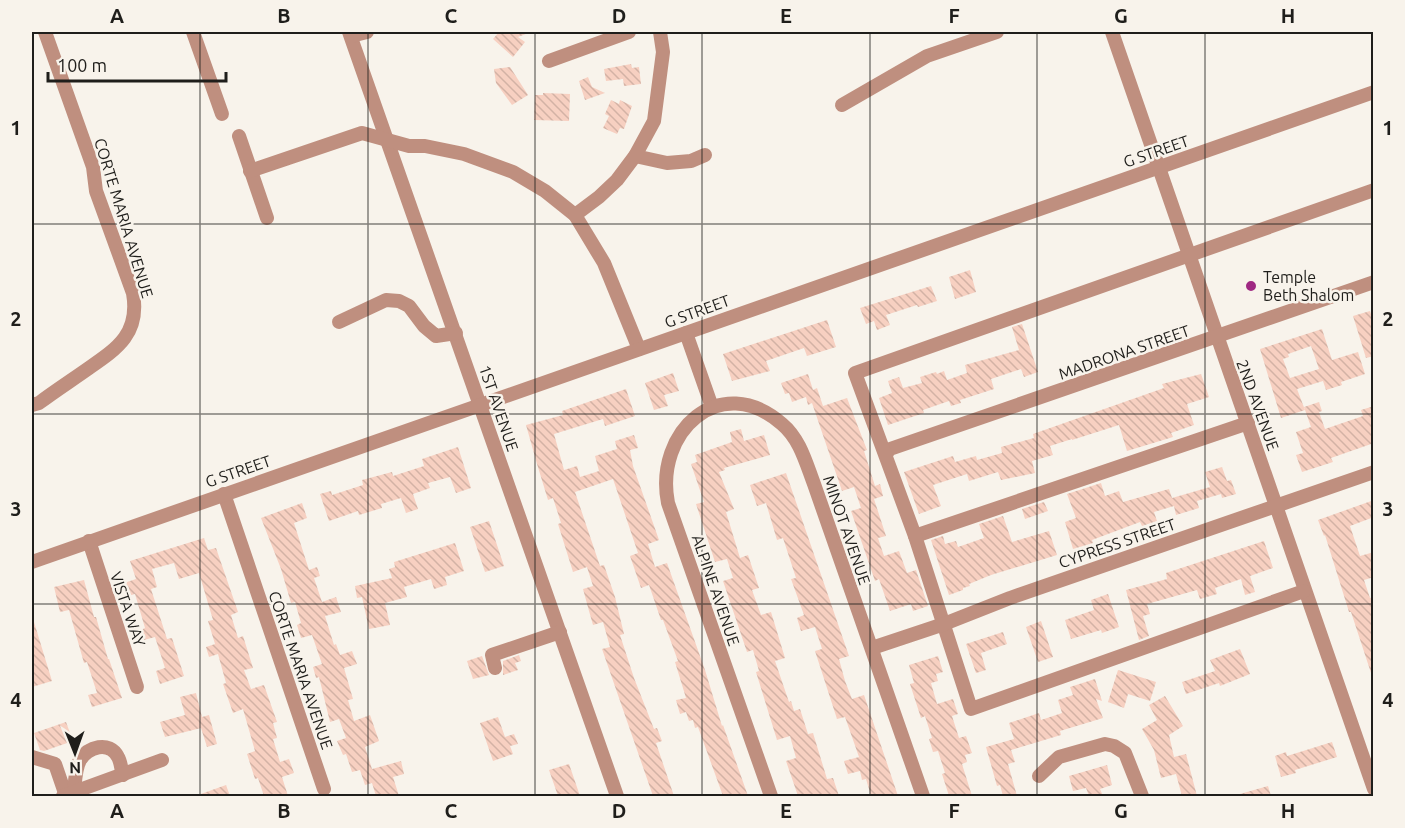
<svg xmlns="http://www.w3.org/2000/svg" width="1405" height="828" font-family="Ubuntu,sans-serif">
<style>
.building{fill:url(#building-back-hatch);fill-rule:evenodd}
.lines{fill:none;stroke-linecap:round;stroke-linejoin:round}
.minor{stroke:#bf8f7f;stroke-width:14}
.grid{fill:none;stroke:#1f1e1b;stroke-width:1.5;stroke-opacity:0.55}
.poi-dot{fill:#9f2882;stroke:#f8f3eb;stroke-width:2}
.labels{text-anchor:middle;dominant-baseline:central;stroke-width:5;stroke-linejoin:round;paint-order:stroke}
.street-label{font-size:16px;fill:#1f1e1b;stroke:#f8f3eb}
.poi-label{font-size:16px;fill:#1f1e1b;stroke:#f8f3eb;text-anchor:start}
.neatline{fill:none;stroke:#1f1e1b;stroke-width:2}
.grid-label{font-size:20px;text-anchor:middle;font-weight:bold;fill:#1f1e1b}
</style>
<defs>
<pattern id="building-back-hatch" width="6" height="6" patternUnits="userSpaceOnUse" patternTransform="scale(1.5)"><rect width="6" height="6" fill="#f7d0c1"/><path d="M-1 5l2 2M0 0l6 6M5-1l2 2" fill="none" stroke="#d3b2a5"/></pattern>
</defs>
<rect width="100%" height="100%" fill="#f8f3eb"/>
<g class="building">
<path d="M499 32H531L518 37 525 42 513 57 493 39Z"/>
<path d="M631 64 632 68 639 67 641 84 624 86 623 79 606 81 604 69Z"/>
<path d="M510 67 528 95 512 105 496 83 494 69Z"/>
<path d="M588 77 592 87 605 93 585 100 579 81Z"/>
<path d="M543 93 570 94 569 121 534 120 535 95H543Z"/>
<path d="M611 100 619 104 620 100 632 106 624 129 620 128 617 134 603 128 609 116 605 114Z"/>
<path d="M970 270 976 292 955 299 949 277Z"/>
<path d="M931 286 937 301 918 307 917 305 886 315 890 325 877 330 874 321 866 324 860 308Z"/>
<path d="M1370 311 1374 324V356L1366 358 1353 316Z"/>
<path d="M827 320 836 347 807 356 804 348 766 361 770 371 732 381 723 354Z"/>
<path d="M1022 324 1038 372 1024 377 1021 369 991 379 994 389 960 400 961 403 951 406 949 401 923 410 924 413 888 425 879 398 892 393 888 381 899 377 903 388 922 383 920 377 936 372 937 374 944 371 947 380 967 373 965 365 1019 350 1012 327Z"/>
<path d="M1322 329 1332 360 1358 352 1365 374 1341 382 1342 385 1326 390 1323 381 1297 389 1305 410 1281 418 1260 349ZM1311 346 1319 369 1290 378 1283 359 1289 357 1288 354Z"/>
<path d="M673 373 679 391 664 395 668 406 654 410 645 383Z"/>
<path d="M808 374 813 390 817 388 823 406 847 398 867 450 864 451 875 486 880 484 883 496 874 499 886 536 878 538 884 556 899 551 907 573 916 570 928 606 913 611 911 604 890 611 879 579 875 581 851 511 861 508 854 487 842 491 812 403 808 405 806 397 792 402 789 393 785 394 781 383Z"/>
<path d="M1201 374 1209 397 1187 404 1194 425 1171 433 1173 437 1127 451 1119 425 1072 440V439L1050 446 1053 455 1032 461 1035 473 1001 480 998 472 969 481 967 474 933 485 941 506 919 514 904 472 953 456 955 462 976 456 977 460 1002 453 1001 447 1034 438 1033 434 1164 388 1162 384Z"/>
<path d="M626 389 635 416 605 426 603 419 554 434 564 470 577 466 580 477 599 471 595 456 617 449 615 441 634 435 638 448 630 450 633 466 659 540 648 544 655 567 667 563 705 670 722 726 723 725 748 796H723L698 727 695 728 693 720 689 721 686 712 680 714 676 700 686 698 675 662 678 661 663 620H661L649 585 641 588 630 556 638 553 613 479 575 492 600 566 604 565 615 597 624 634 620 635 634 678 654 729 657 728 662 741 656 743 674 796H653L602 649 610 647 603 622 593 625 589 611 583 589 593 586 587 567 573 572 558 524 561 523 553 498 548 500 537 464 526 425 563 415 562 411Z"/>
<path d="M1319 402 1322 411 1319 412 1325 429 1363 416 1361 410 1374 406V443L1331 458 1333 462 1302 472 1296 455 1303 453 1296 432 1311 427 1304 407Z"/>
<path d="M741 429 744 441 764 435 770 455 724 468 725 470 719 472 734 509 726 512 740 558 748 555 759 588 752 590 761 615 771 612 785 658 775 661 789 702 791 701 794 711 800 709 808 734 813 733 827 779 833 778 839 796H798L786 761 796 758 790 736 777 740 756 672 759 671 753 650 747 652 723 581 733 578 727 559 715 562 696 504 704 502 691 464 697 462 695 455 732 442 730 432Z"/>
<path d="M458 447 471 488 456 493 450 477 428 483 430 488 413 494 418 509 406 513 401 498 381 504 382 508 359 515 358 511 329 521 320 494 331 491 332 495 363 485 362 480 392 472 393 476 424 466 422 459Z"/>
<path d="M1222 467 1227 481 1231 480 1236 494 1222 498 1221 494 1197 501 1199 508 1176 515 1174 506 1154 512 1157 521 1142 526 1140 522 1092 540 1093 543 1073 549 1065 522 1076 518 1067 494 1101 483 1105 496 1119 491 1123 502 1169 489 1172 498 1210 487 1205 472Z"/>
<path d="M786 473 849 656 839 659 845 681 852 699 864 695 898 796H871L866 779 862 780 860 771 848 774 844 761 859 757 845 717 837 719 815 651 822 649 815 627 801 631 797 618 804 615 791 579 796 578 783 538 777 540 766 503 757 506 750 485Z"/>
<path d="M1374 500V517L1350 526 1360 556 1374 552V563L1371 564 1374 577 1364 580 1370 598 1374 597V673H1371L1351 612H1349L1325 535 1324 536 1318 520Z"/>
<path d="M1044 502 1048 511 1025 519 1022 509Z"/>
<path d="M302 503 307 518 294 523 309 570 317 567 320 576 314 578 322 602 336 597 341 612 325 616 334 645 336 644 340 655 352 651 357 664 344 668 353 699 348 700 354 721 370 715 379 741 365 747 372 769 401 761 404 774 393 777 399 796H376L372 783 365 785 360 770 352 772 346 754 343 755 337 741 346 738 339 719 330 722 319 677 316 678 313 667 322 664 312 635 301 638 297 625 301 623 295 602 291 603 281 569 261 518Z"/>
<path d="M1003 516 1012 542 1049 531 1057 555 991 575 969 584 970 586 963 588V590L949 595 931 540 943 536 945 544 956 541 958 547 984 538 979 524Z"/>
<path d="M489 521 504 566 485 572 470 527Z"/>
<path d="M204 538 208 550 216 548 238 612 231 615 238 638 243 636 253 668 244 670 251 689 264 685 277 722 273 723 277 738 273 739 280 762 289 759 294 773 282 777 288 796H264L258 778 255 779 247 754 255 751 243 709 233 713 223 684 226 683 218 654 209 657 206 647 215 644 208 621 213 620 199 573 179 579 174 563 152 569 157 587 151 589 167 639 172 638 184 676 160 684 156 671 165 668 155 637 144 640 141 630 145 628 135 594 128 596 124 583 136 579 130 561Z"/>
<path d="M1264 541 1273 568 1250 576 1255 592 1245 595 1241 579 1215 588 1217 594 1200 599 1197 590 1147 604 1150 614 1143 616 1149 636 1139 640 1126 590 1167 579 1166 573Z"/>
<path d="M455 543 464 571 445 577 447 585 434 589 431 579 404 587 407 597 385 603 390 625 369 629 362 597 357 598 355 586 392 578 389 569 395 567 394 562Z"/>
<path d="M84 580 94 617H96L108 659H109L122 698 92 707 88 695 97 693 87 662 84 663 69 610 60 612 54 587Z"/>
<path d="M1108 594 1119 627 1102 633 1101 630 1071 639 1065 620 1094 610 1091 600Z"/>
<path d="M1041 621 1053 657 1038 662 1026 627Z"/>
<path d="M34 622 52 681 32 687V623Z"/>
<path d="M1003 632 1007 644 981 653 986 670 976 673 966 644Z"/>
<path d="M1240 649 1250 674 1220 686 1219 683 1186 694 1182 682 1215 671 1210 660Z"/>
<path d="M519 655 521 661 515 663 518 670 503 675V661Z"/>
<path d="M482 656 489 675 473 679 467 661Z"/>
<path d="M938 656 943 672 936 674 938 681 931 683 937 704 953 699 958 714 952 716 959 738 966 736 972 753 965 755 967 762 962 764 972 796H949L942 774 945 773 938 751 933 752 929 739 932 738 925 716 921 718 910 684 914 683 909 665Z"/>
<path d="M1118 670 1156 682 1150 701 1128 694 1124 708 1108 702Z"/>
<path d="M1095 679 1102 701 1096 699 1103 718 1060 731 1061 735 1011 750 1015 762 1008 764 1017 796H1003L1000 785 997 786 986 747 1014 739 1009 723 1039 713 1041 720 1062 713 1058 700 1073 695 1070 687Z"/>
<path d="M196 693 202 717 209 715 217 744 207 747 201 728 165 737 160 722 185 715 180 697Z"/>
<path d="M1165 696 1183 726 1169 735 1174 757 1186 754 1197 796H1182L1176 774 1161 778 1154 750 1142 729 1157 720 1149 705Z"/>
<path d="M498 717 505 737 514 734 518 744 510 746 513 754 493 761 480 723Z"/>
<path d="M66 722 73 741 44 751 40 750 34 733Z"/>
<path d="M1332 742 1337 757 1295 770 1296 773 1281 777 1275 756 1286 752 1287 756Z"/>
<path d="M569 764 580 796H558L549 770Z"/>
<path d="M1107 765 1112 785 1100 789 1103 796H1089L1086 788 1073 791 1069 776Z"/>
<path d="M226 785 230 796H198V795Z"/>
<path d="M1268 786 1271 796H1240V794Z"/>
</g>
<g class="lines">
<g class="minor">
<path d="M193 32 222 114"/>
<path d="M349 32 617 796"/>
<path d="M1112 32 1374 789"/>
<path d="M351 36 367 32"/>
<path d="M549 61 629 32"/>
<path d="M842 105 927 56 997 32"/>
<path d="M239 136 267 218"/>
<path d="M635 156 667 163 691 161 705 155"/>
<path d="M250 171 362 133 409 146H425L464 154 513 172 545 191 575 215 604 263 639 349"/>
<path d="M575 215 599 197 617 180 635 156 654 121 663 52 660 32"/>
<path d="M339 322 386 300 399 301 409 306 424 326 436 336 456 333"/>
<path d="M686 333 712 407"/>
<path d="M32 405 39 403C55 391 72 380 89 368 118 348 140 333 133 293L96 191 93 167 45 32"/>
<path d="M886 454 890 449 1374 282"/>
<path d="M224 494 324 789"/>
<path d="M915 536 1248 423"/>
<path d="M89 541 137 687"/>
<path d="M32 562 1374 92"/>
<path d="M1304 591 971 709 915 536 855 373 1374 190"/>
<path d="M872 648 944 624 1010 598 1374 472"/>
<path d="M495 668 492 655 560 632"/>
<path d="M32 757 55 764 66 796"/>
<path d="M1039 776 1059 757 1105 744 1114 746 1125 753 1142 796"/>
<path d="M74 793C75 783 75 769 80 760 88 747 109 740 118 757 121 762 121 769 123 775"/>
<path d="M63 796 162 760"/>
<path d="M771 796 668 503C654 432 720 370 782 424 800 439 806 463 814 484L923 796"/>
</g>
</g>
<path class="grid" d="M200 32V796M368 32V796M535 32V796M702 32V796M870 32V796M1037 32V796M1205 32V796M32 224H1374M32 414H1374M32 604H1374"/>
<circle class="poi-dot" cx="1251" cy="286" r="6"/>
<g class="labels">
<g class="street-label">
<text transform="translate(1156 151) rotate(-19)">G STREET</text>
<text transform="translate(124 218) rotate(73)">CORTE MARIA AVENUE</text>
<text transform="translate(697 311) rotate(-20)">G STREET</text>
<text transform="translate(1124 352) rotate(-19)">MADRONA STREET</text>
<text transform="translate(1258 405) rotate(70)">2ND AVENUE</text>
<text transform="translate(499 408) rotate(71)">1ST AVENUE</text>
<text transform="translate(238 471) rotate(-19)">G STREET</text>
<text transform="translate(847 530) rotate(71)">MINOT AVENUE</text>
<text transform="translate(1117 543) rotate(-19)">CYPRESS STREET</text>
<text transform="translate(716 590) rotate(71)">ALPINE AVENUE</text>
<text transform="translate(128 609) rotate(71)">VISTA WAY</text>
<text transform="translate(301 670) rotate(71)">CORTE MARIA AVENUE</text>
</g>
<g class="poi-label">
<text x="1263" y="277">Temple<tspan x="1263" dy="18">Beth Shalom</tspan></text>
</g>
</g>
<rect width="1405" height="828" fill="none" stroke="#f8f3eb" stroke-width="66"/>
<g transform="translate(75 753) rotate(179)" stroke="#f8f3eb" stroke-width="4.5" paint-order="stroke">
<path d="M0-4.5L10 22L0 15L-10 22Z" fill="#1f1e1b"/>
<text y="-9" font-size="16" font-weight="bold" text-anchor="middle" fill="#1f1e1b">N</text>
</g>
<path d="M48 72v9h178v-9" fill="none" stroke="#1f1e1b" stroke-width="3"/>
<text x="57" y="72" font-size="18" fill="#1f1e1b" stroke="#f8f3eb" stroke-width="4.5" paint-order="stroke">100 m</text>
<rect x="33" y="33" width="1339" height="762" class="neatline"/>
<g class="grid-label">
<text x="117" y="23">A</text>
<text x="284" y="23">B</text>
<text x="451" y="23">C</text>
<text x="619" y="23">D</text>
<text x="786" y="23">E</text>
<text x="954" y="23">F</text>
<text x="1121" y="23">G</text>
<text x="1288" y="23">H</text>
<text x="16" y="135">1</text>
<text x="1388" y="135">1</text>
<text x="16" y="326">2</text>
<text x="1388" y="326">2</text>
<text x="16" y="516">3</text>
<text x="1388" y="516">3</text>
<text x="16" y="707">4</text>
<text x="1388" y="707">4</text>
<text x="117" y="818">A</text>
<text x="284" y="818">B</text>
<text x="451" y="818">C</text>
<text x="619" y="818">D</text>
<text x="786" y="818">E</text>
<text x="954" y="818">F</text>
<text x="1121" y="818">G</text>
<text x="1288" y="818">H</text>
</g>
</svg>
